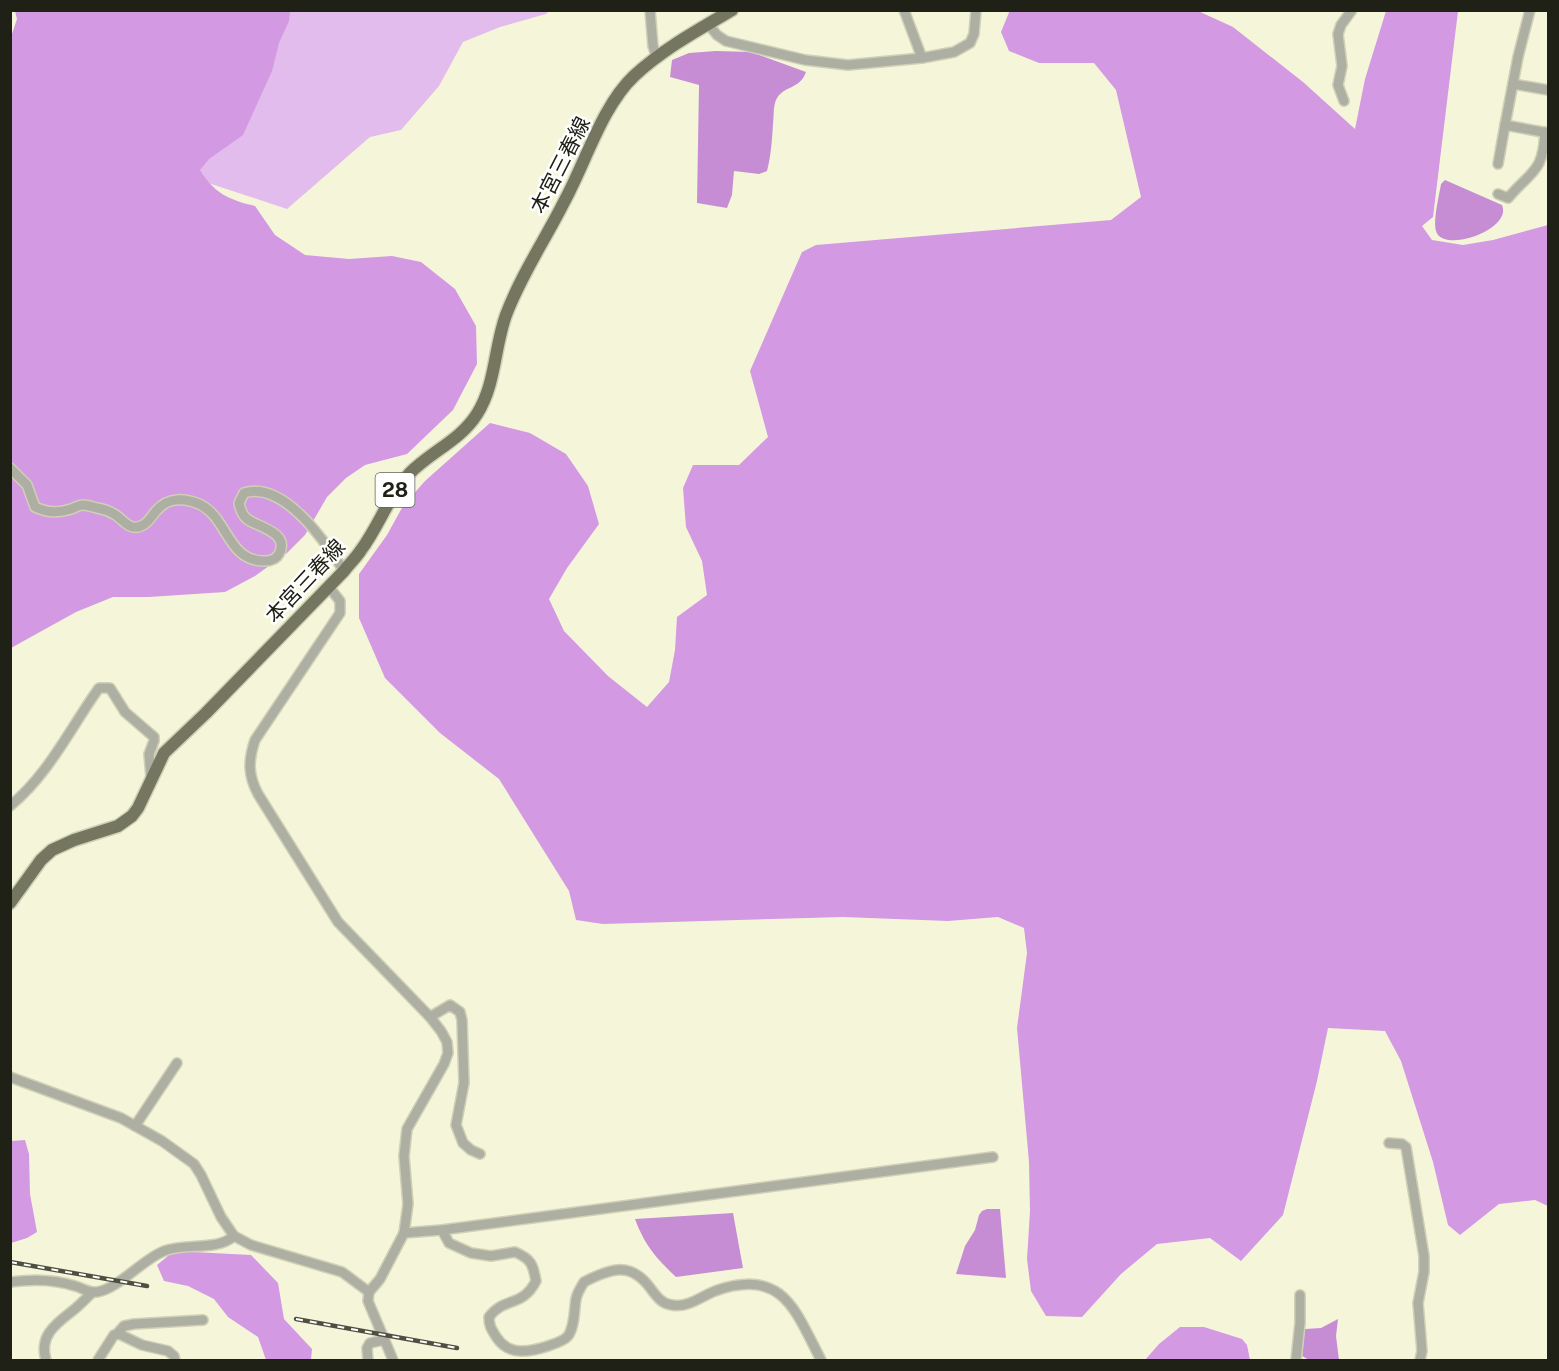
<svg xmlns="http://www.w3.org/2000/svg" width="1559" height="1371" font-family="'Public Sans','Noto Sans JP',sans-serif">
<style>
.green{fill:#e2bcec}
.forest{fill:#d399e3}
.water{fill:#c68dd5}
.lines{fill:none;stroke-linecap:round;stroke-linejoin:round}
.minor-casing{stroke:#cfd0b6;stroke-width:12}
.major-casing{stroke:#cfd0b6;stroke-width:15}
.minor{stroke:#aeafa3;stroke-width:9}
.major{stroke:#757660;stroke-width:12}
.rail-casing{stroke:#4e4f40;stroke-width:4.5}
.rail{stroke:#fff;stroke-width:2;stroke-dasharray:7;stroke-linecap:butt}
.labels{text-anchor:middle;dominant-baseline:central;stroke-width:5;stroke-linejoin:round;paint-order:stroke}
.shield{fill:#fff;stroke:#63645c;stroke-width:1.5}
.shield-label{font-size:20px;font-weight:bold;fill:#202116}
.street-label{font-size:21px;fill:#202116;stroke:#fff}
</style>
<rect width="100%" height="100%" fill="#f5f6d9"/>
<path class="green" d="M285 11H549L546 14 500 27 463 42 439 86 401 130 370 137 287 209 193 178Z"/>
<g class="forest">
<path d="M1010 10 1198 11 1233 27 1303 82 1355 129 1365 79 1386 11H1458L1433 217 1422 226 1432 240 1463 245 1493 240 1548 225V1206L1535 1200 1499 1204 1460 1235 1448 1225 1433 1162 1401 1061 1385 1031 1328 1028 1317 1081 1283 1215 1241 1261 1210 1238 1157 1244 1121 1274 1082 1317 1046 1316 1031 1291 1027 1259 1030 1211 1029 1162 1017 1028 1027 953 1024 928 998 917 948 921 843 917 603 924 576 920 569 891 499 779 440 733 385 678 359 618V574L387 535 403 506 425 481 490 423 530 433 566 454 588 486 599 524 567 568 549 599 564 631 608 676 647 707 669 682 675 650 677 617 707 595 702 561 686 527 683 488 693 465H739L768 437 750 371 802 252 816 245 1111 220 1141 197 1116 90 1094 63H1039L1009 51 1001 32Z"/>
<path d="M15 11H290L289 21 279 43 272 71 243 135 209 159 200 170C214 193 229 200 255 206L275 235 305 255 349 259 392 256 421 262 455 289 476 326 477 364 453 410 407 454 365 465 346 478 327 497 305 535 287 553 255 576 225 592 149 597H113L76 612 11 648 10 40 17 19Z"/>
<path d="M25 1140 29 1154 30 1194 37 1232 27 1238 11 1243V1141Z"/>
<path d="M174 1251 251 1255 278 1283 284 1319 312 1349 311 1360H266L258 1337 228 1317 214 1299 188 1286 164 1281 157 1265Z"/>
<path d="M1180 1327H1204L1242 1339 1247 1345 1250 1360H1145L1159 1344Z"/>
</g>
<g class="water">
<path d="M716 51 751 52 806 72C800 90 783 85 776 100 773 107 774 117 773 124 772 140 771 156 767 171L759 174 734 171 732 195 727 208 697 203 699 85 670 77 672 60 689 53Z"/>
<path d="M1445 180 1502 205C1513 230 1442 254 1436 231 1433 220 1439 196 1441 184Z"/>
<path d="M987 1209H1000L1006 1278 956 1274 965 1246 975 1230 979 1215 982 1211Z"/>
<path d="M733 1213 743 1268 676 1277C656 1258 645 1246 635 1219Z"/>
<path d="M1338 1319 1336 1336 1339 1360H1309L1302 1356 1305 1329 1321 1328Z"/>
</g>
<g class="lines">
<g class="minor-casing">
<g id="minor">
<path d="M650 10 653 46 657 58"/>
<path d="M904 10 922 58"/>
<path d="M1530 10 1518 57 1505 125 1548 133"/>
<path d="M708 24 717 35 726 41 805 60 848 65 922 58 954 52 970 43 974 34 976 10"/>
<path d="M1513 84 1548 90"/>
<path d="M1344 101 1338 85 1342 66 1338 34 1341 25 1352 10"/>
<path d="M1498 164 1505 125"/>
<path d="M1498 194 1508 198C1532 170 1543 173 1545 132"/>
<path d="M10 468 27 485 35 507C48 513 58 513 71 509 74 508 79 505 83 505 87 505 93 507 97 508 103 509 109 511 114 514 123 519 129 531 141 526 149 523 152 515 157 510 168 497 185 498 199 504 228 517 227 561 264 561 270 561 276 560 279 554 291 532 255 526 247 519 242 515 240 508 239 503L244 493C284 480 326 543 344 571"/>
<path d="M329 587 340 601V613L255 740C248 761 248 775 258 794L338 922 430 1017 441 1031 447 1042 448 1053 444 1064 407 1129 404 1156 408 1204 404 1233 380 1279 369 1292 368 1301 393 1360"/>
<path d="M10 806C49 774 71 727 99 688H110L125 712 154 737V741L149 754 151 777"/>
<path d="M430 1017 450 1005 460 1012 462 1020 464 1083 456 1125 463 1143 471 1150 480 1154"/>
<path d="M10 1077 121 1118 162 1141 194 1164 201 1175 221 1217 234 1236 251 1245 342 1272 369 1292"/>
<path d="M135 1126 177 1063"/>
<path d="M1389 1143 1402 1144 1406 1147 1424 1256V1272L1418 1303 1422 1351 1420 1360"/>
<path d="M442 1230 449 1243 471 1253 491 1256 515 1252C531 1259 533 1264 536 1281 522 1308 505 1296 489 1317 489 1327 492 1330 497 1338 509 1356 530 1352 548 1346 554 1344 564 1341 568 1336 575 1326 574 1310 576 1299 577 1293 581 1287 584 1282 611 1268 631 1261 651 1289 657 1297 662 1304 672 1305 688 1308 702 1296 715 1291 783 1267 795 1310 821 1360"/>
<path d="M404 1233 442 1230 993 1157"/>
<path d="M10 1282C32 1279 54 1279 75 1286 82 1288 89 1293 97 1292 118 1289 143 1259 164 1251 187 1242 215 1252 234 1236"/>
<path d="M117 1334 124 1326 134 1324 203 1320"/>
<path d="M46 1360C39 1337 54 1325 71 1312 79 1306 86 1298 93 1292"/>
<path d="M98 1360 114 1335 119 1334 142 1345 168 1351 174 1356 175 1360"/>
<path d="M368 1360 367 1348 370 1343 384 1340"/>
<path d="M1296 1360 1300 1323V1295"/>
</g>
</g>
<g class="major-casing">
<path id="major" d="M10 903 41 860 52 850 74 840 118 826 132 816 138 808 164 753 206 713 344 571C349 564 356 558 361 550 379 526 388 497 409 474 430 452 460 441 477 414 496 384 494 348 506 315 521 275 545 240 564 202 585 164 602 106 634 76 663 49 698 30 732 10"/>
</g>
<use href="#minor" class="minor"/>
<use href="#major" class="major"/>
<g class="rail-casing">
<g id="rail">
<path d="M10 1262 147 1286"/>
<path d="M296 1319 457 1348"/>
</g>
</g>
<use href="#rail" class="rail"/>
</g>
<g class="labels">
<rect class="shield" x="375.5" y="473" width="39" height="34" rx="4.5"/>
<g class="shield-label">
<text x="395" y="490">28</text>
</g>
<g class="street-label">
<text transform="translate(560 165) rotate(-63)">本宮三春線</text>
<text transform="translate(305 581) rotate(-47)">本宮三春線</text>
</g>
</g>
<rect width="1559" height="1371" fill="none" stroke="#202116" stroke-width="24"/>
</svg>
